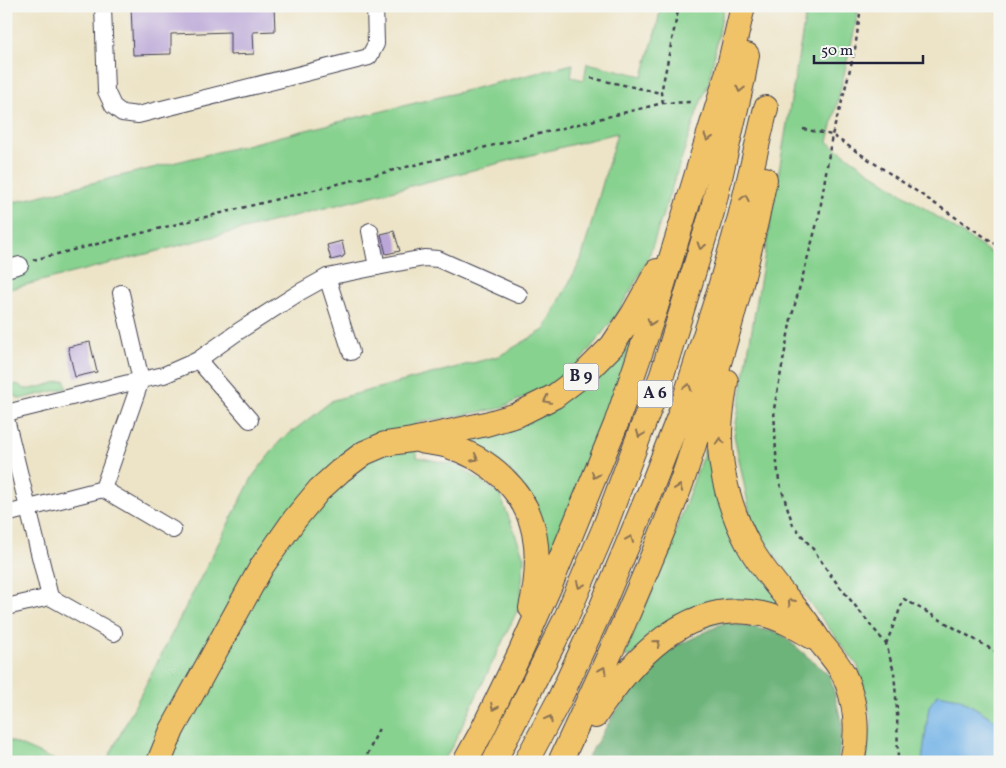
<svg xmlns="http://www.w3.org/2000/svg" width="1006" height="768" font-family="Vollkorn,serif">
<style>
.green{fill:#87d28f;stroke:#547a65}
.forest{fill:#6db47a;stroke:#486b5a}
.water{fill:#73b3e7;stroke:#4a6a91}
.building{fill:#baa6d7}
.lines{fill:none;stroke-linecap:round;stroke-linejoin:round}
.minor-casing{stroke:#403f50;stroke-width:18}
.highway-casing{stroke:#403f50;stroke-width:26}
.path{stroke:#403f50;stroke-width:2.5;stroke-dasharray:4 4;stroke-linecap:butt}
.minor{stroke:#fff;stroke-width:16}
.highway{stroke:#f1c369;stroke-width:24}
.oneway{stroke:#8a7252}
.labels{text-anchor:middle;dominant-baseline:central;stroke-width:4;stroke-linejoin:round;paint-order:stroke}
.shield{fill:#f6f6f2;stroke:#626272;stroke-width:1}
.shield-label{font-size:16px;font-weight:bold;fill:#22223b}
</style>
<rect width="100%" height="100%" fill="#f6f6f2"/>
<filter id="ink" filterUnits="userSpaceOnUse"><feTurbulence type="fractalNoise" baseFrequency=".02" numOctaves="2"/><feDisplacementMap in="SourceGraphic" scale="10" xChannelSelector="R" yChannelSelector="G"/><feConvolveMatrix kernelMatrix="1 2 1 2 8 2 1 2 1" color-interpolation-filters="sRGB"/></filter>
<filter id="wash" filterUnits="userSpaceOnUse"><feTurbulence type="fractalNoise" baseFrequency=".0096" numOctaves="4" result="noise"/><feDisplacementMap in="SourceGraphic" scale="20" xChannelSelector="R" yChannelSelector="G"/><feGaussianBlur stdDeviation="1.12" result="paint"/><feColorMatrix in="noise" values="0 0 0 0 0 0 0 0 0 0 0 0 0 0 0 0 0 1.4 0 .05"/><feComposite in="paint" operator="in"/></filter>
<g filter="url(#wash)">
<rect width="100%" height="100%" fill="#ede4c7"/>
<g class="green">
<path d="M661 6H724L709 82 698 109 647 262 615 317 575 368 541 390 498 409 416 423 417 457 460 466 500 495 524 557 520 605 454 743 443 762H106L253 476 280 441 333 400 499 356 544 330 581 260 617 133 6 290V202L19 201 573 64 571 77 584 80 587 63 643 76 657 26Z"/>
<path d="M807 6H859L855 28 828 142 854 161 1000 259V723L959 698 929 706 922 762H864L872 721 858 666 802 593 752 523 734 435Z"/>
<path d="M628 335 634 336 600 435 552 552 547 554 543 545 464 444V437L504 426Z"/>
<path d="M65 380 67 388 20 399 12 394 11 390 12 386C20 381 19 388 26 389 33 390 57 382 65 380Z"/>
<path d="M710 436 788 609 761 607 626 657 625 654 673 538Z"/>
<path d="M6 739 59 762H6Z"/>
</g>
<path class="forest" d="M726 622 780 633 830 676 842 724 838 762H585L614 714 664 652Z"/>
<path class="water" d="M938 694 959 698 1000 723V762H922L929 706Z"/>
<g id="blocks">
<g class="building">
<path d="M131 6H274L275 31 253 32 254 54 230 55V32L171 34V54L133 55Z"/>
<path d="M394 231 400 251 386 254 381 234Z"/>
<path d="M342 241 345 255 343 256V257L331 260 327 245Z"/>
<path d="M90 342 97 372 75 377 68 347Z"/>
</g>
</g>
</g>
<g filter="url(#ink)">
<use href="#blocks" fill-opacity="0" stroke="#403f50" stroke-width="1"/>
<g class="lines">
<g class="minor-casing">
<g id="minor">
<path d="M103 6 106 91 113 106 122 113 138 115 369 57 376 44 375 6"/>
<path d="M377 267 424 258 438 259 519 295"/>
<path d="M6 269 20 265"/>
<path d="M327 277 351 352"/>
<path d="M198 360 250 420"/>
<path d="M6 413 141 380 121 293"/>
<path d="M6 419 50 597 114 633"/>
<path d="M103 489 173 530"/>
<path d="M6 514 103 489 141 380 164 375 198 360 239 331 300 292 327 277 377 267 370 231"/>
<path d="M6 607 50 597"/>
</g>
</g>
<g class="highway-casing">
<g id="highway">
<path d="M726 381C723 399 720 416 720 434 719 471 731 512 748 544 757 561 769 576 781 591 786 597 793 604 798 611 806 620 813 631 820 642 828 652 837 662 843 673 856 700 859 732 852 762"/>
<path d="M421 441C430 443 439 443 448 446 488 458 525 489 534 532 539 557 537 583 531 608"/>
<path d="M595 716C631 660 688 597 762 614 781 618 797 628 814 638"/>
<path d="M159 762 172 730 262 566 295 519 319 490 340 471 364 453 385 444 412 440 486 424 517 415 555 396 584 374 612 346 633 314 657 271"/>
<path d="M465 762 482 731 520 653 551 583 616 424 656 307 681 226 727 75 743 6"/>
<path d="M494 762 565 620 604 529 662 375 712 212 743 78 747 55"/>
<path d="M526 762 559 700 600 611 652 486 680 414 717 298 740 217 766 108"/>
<path d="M560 762C597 682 635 602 667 520 683 482 695 442 707 402 730 329 750 255 765 179"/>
</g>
</g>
<g class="path">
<path d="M861 6 855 49 841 105 832 135 819 216 791 319 774 409 776 454 779 481 793 525 813 549 832 577 886 644 894 672 897 710 898 762"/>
<path d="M591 78 661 93"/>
<path d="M663 103 661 93 679 6"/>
<path d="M803 129 832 135 1000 247"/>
<path d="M33 260 663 103 693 102"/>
<path d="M886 644 904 599 1000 654"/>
<path d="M364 762 380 726"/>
</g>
<use href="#minor" class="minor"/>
<use href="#highway" class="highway"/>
</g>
<defs><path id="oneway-chevron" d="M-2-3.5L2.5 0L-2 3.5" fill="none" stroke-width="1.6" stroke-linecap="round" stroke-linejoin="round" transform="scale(1.25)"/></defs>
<g class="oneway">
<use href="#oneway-chevron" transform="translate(740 89) rotate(103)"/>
<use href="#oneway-chevron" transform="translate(708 138) rotate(107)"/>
<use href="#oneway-chevron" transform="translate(745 198) rotate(-77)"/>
<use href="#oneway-chevron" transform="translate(701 246) rotate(107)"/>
<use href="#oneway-chevron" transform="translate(651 322) rotate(109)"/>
<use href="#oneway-chevron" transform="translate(688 387) rotate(-72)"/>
<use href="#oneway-chevron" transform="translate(547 400) rotate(154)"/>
<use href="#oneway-chevron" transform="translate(640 434) rotate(111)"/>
<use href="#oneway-chevron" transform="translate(720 441) rotate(-93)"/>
<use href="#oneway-chevron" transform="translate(475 458) rotate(28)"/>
<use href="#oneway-chevron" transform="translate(595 475) rotate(112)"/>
<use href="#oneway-chevron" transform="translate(679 488) rotate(-70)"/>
<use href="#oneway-chevron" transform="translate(630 539) rotate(-67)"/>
<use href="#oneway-chevron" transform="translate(580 585) rotate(113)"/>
<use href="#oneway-chevron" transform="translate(791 602) rotate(-132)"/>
<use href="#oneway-chevron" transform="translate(657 643) rotate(-39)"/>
<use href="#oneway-chevron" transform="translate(603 670) rotate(-66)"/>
<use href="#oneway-chevron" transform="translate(494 707) rotate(116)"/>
<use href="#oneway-chevron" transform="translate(549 719) rotate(-62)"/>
</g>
</g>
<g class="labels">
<g class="shield">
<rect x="563.5" y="363.5" width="35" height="27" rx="4"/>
<rect x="637.5" y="380.5" width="35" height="27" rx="4"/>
</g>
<g class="shield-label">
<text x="581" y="377">B 9</text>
<text x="655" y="394">A 6</text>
</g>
</g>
<rect width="1006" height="768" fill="none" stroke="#f6f6f2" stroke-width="25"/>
<path d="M814 55v8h109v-8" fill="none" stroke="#22223b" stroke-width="2.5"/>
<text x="821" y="55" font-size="15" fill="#22223b" stroke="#f6f6f2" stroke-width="4" paint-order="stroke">50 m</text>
</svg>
